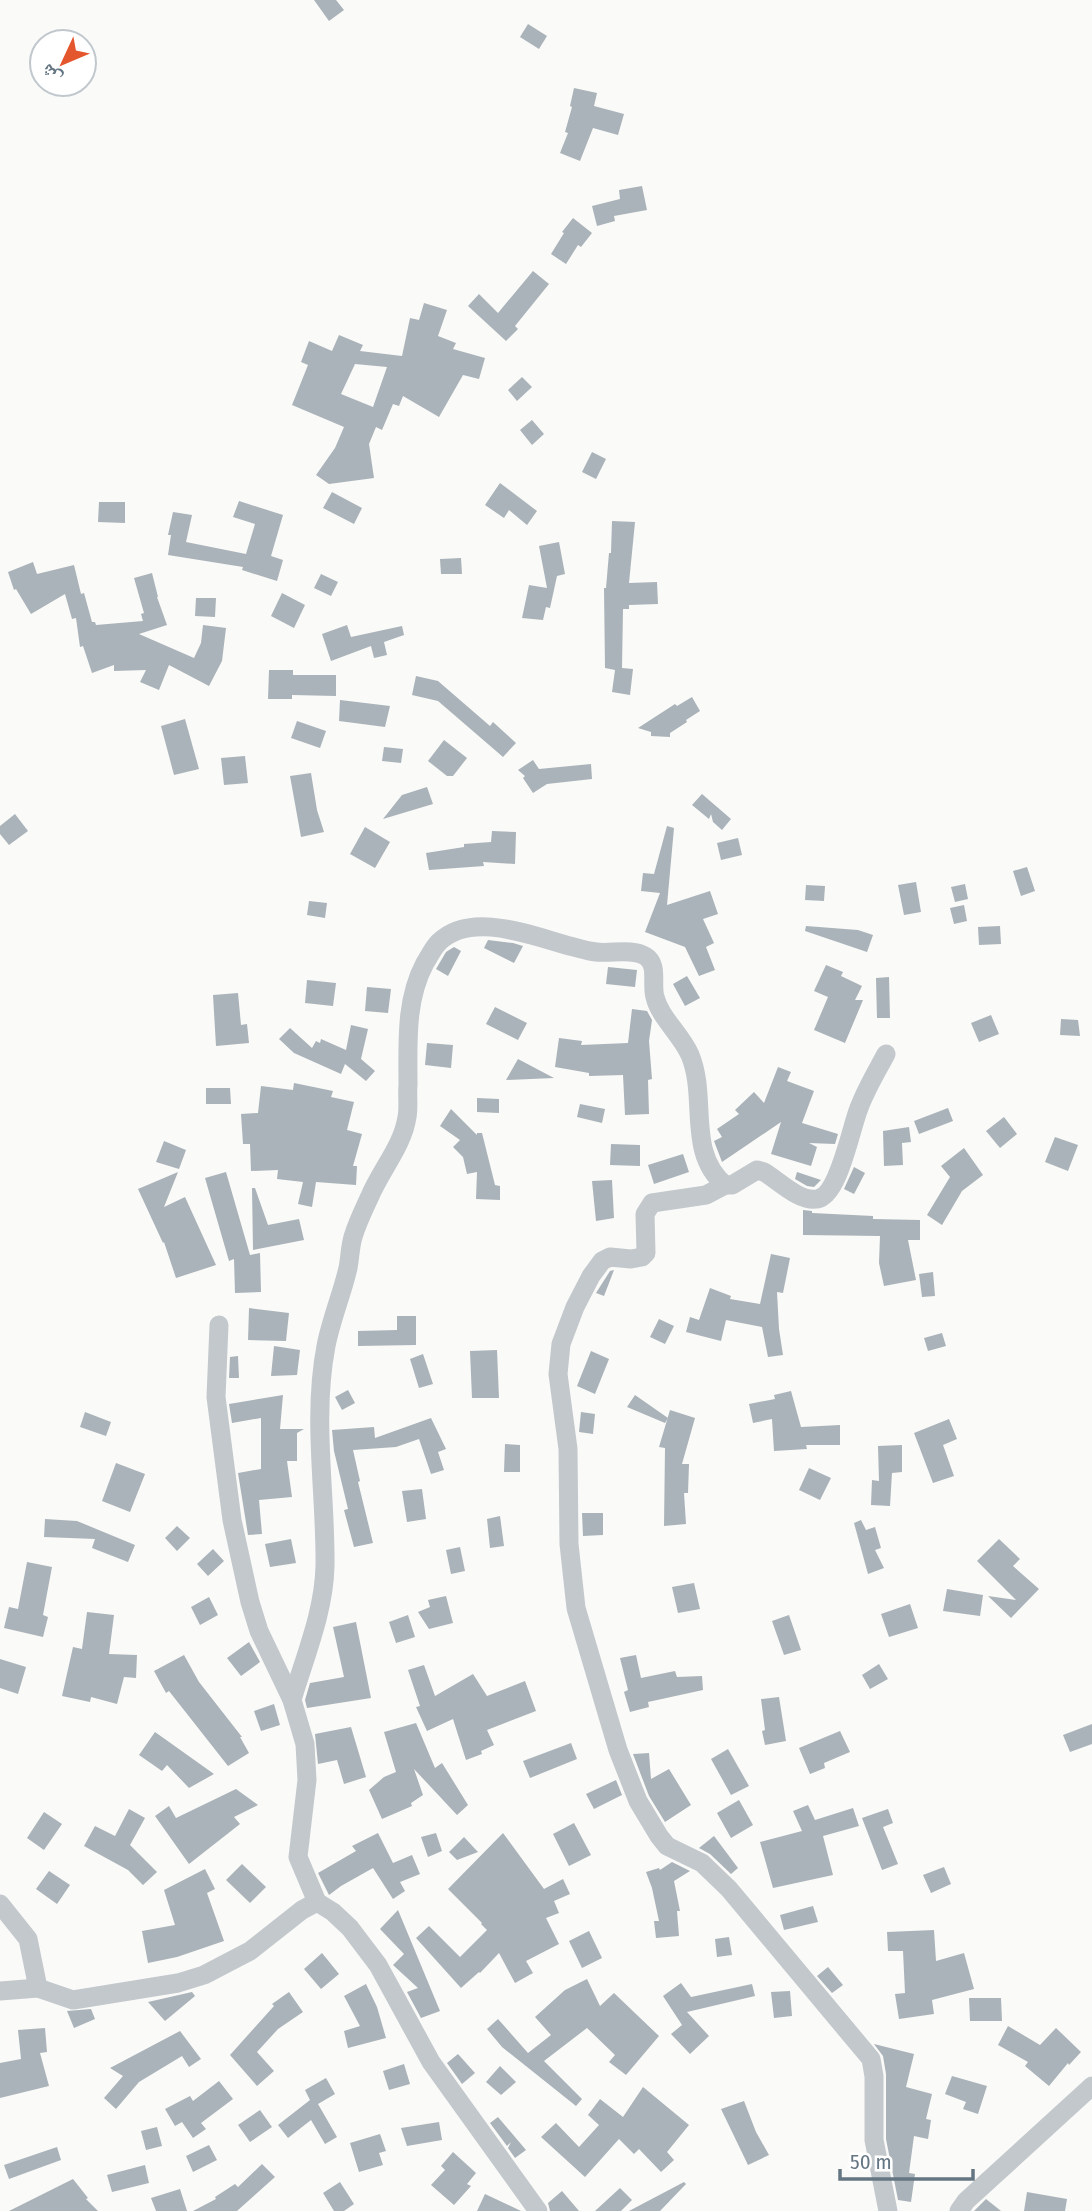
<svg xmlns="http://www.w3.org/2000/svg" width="1092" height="2211" font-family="'Fira Sans Condensed','Noto Naskh Arabic',sans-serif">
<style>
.building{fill:#aab3b9;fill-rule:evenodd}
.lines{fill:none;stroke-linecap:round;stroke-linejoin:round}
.street{stroke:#c3c8cc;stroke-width:19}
</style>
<rect width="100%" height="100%" fill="#fafaf8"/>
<g class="building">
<path d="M314 0H336L344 10 329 21Z"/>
<path d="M528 24 547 36 539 49 520 37Z"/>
<path d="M574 88 597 93 594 106 624 114 618 135 593 128 580 161 560 153 568 133 565 132 572 107 570 106Z"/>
<path d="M642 186 647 210 614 216 615 221 597 226 592 206 620 199 619 190Z"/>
<path d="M573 218 592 233 581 247 578 245 566 264 551 254 564 233 562 232Z"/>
<path d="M533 271 549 284 515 326 518 329 506 341 468 306 479 294 498 313Z"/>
<path d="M424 303 447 310 438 336 456 343 453 349 485 358 479 379 463 375 439 417 403 396 399 406 393 404 382 430 376 427 369 444 374 478 329 484 316 475 335 448 344 427 292 405 308 365 301 362 309 341 332 351 339 335 363 345 360 351 402 356 410 318 419 320ZM355 364 387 367 373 407 341 394Z"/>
<path d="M522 377 532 387 517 401 508 390Z"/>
<path d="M532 420 544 434 532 445 520 430Z"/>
<path d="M592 452 606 459 596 479 582 472Z"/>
<path d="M500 483 537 511 527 525 509 510 504 518 485 505Z"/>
<path d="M332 492 362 508 354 524 323 508Z"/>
<path d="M239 501 283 515 271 556 283 560 277 581 242 570 243 567 168 555 171 535H168L173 512 192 515 186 542 246 554 255 524 233 517Z"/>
<path d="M99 502H125V523L98 522Z"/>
<path d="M612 521 635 522 629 583 657 582 658 604 629 605V609H623L622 668 633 669 630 695 612 692 615 670 605 668 604 588H606L609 553H611Z"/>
<path d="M559 542 565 574 557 576 550 608 546 607 543 620 522 618 529 585 547 588 539 546Z"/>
<path d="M461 558 462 574H441L440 559Z"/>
<path d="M33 562 37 574 74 565 81 594 84 593 92 622H95L96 625 143 621 141 614 144 613 134 578 152 573 158 597H157L167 625 139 634 194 658 201 643 203 625 226 628 222 661 209 686 169 665 159 690 140 682 146 670 114 671V665L92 673 83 646 80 647 76 618 72 619 65 594 31 614 16 589 14 590 8 572Z"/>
<path d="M321 574 338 582 331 596 314 588Z"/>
<path d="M282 593 305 605 294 628 271 616Z"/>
<path d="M196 598H216L215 617 195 616Z"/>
<path d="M347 625 351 637 402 626 404 635 384 642 387 655 374 658 371 646 331 661 322 634Z"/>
<path d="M269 670H293V675H336V696L292 695V699H268Z"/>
<path d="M416 676 438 681 490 726 493 722 516 743 503 757 438 701 412 695Z"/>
<path d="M692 697 700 711 686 720 687 722 670 733V737L651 736V732L638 728 675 704 677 706Z"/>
<path d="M340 700 390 706 385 727 339 721Z"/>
<path d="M185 719 199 769 174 775 161 726Z"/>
<path d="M297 721 326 731 320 748 291 738Z"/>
<path d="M444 740 467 758 453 776H447L428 761Z"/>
<path d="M384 747 403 749 401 763 382 761Z"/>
<path d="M245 756 248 783 224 785 221 758Z"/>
<path d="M533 760 539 769 591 764 592 779 547 784 533 793 523 778 525 776 518 770Z"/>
<path d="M311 773 317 810 324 832 301 837 290 776Z"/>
<path d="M427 787 433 804 383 819 402 795Z"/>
<path d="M702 794 731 819 722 830 713 822 711 814 709 819 692 805Z"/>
<path d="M15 814 28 831 9 845 0 834V826Z"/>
<path d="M667 826 674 828 667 905 710 891 718 914 703 919 714 943 706 947 715 970 699 976 685 947 645 932 660 893 641 891 643 873 654 874Z"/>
<path d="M365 827 390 842 375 868 350 854Z"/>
<path d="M492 831 516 832 515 864 483 862 484 866 429 870 426 853 464 847V844L491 842Z"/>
<path d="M738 838 742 855 721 860 717 843Z"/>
<path d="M1027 867 1035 891 1021 896 1013 871Z"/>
<path d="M916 882 921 912 904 915 898 885Z"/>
<path d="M965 884 968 899 955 902 951 887Z"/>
<path d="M806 885 825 886 824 901 805 900Z"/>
<path d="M309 901 327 903 325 918 307 915Z"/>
<path d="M964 905 967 921 954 924 950 908Z"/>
<path d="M806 926 858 930 873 935 867 952 805 931Z"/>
<path d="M1000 926 1001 944 979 945 978 927Z"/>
<path d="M488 940 513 943 523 946 514 963 484 948Z"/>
<path d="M454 947 461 951 448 976 436 969 446 952Z"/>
<path d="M826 965 843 972 841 976 862 986 855 1000H863L845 1043 814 1030 828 997 814 991Z"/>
<path d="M608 967 637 970 635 987 606 984Z"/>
<path d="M687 976 700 998 685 1006 673 984Z"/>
<path d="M889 977 890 1018H877L876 978Z"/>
<path d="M307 980 336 983 333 1006 305 1003Z"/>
<path d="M367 987 391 989 388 1013 365 1011Z"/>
<path d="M238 993 241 1025 247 1024 249 1043 216 1046 213 995Z"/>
<path d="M495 1007 527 1023 518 1040 486 1024Z"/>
<path d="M632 1009 647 1011 652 1020 649 1041 652 1079 648 1080 649 1114 625 1115 623 1075 589 1076V1073L555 1067 559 1038 582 1041 581 1045 628 1043Z"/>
<path d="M991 1015 999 1034 979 1042 971 1023Z"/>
<path d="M1061 1019 1078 1020 1080 1036 1060 1035Z"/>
<path d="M351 1025 368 1029 361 1059 375 1071 366 1081 345 1064 341 1074 294 1053 279 1039 290 1028 312 1048 316 1041 320 1043 321 1039 346 1050Z"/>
<path d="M427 1043 453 1045 451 1068 425 1065Z"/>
<path d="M518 1059 554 1078 506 1080Z"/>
<path d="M778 1067 791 1072 787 1081 814 1091 802 1123 838 1134 835 1144 809 1143 817 1147 811 1166 771 1154 781 1122 722 1162 714 1141 722 1137 717 1129 739 1114 735 1110 754 1092 764 1103Z"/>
<path d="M294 1083 333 1091 331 1097 354 1102 347 1130 362 1134 353 1166H357L356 1185 316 1182 312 1207 298 1204 303 1182 277 1179 278 1170 251 1171 250 1144H243L241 1114 258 1113 261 1086 293 1090Z"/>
<path d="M206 1088H230L231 1104H206Z"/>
<path d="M477 1098 499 1099V1113L477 1112Z"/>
<path d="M580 1104 605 1109 602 1123 577 1117Z"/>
<path d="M948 1108 953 1121 919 1134 914 1121Z"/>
<path d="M451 1109 477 1135V1133H482L495 1185 500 1186V1200L476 1199 477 1172 467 1174 463 1157 453 1147 460 1140 440 1126Z"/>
<path d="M1004 1117 1017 1134 1000 1148 986 1131Z"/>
<path d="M909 1127 911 1142 902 1143 903 1165 884 1166 883 1131Z"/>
<path d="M1055 1137 1078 1145 1068 1171 1045 1162Z"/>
<path d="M164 1141 186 1150 179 1169 156 1162Z"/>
<path d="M611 1144 640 1145V1166L610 1165Z"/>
<path d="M964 1148 983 1175 962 1191 942 1225 927 1215 950 1177 941 1166Z"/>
<path d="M683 1154 689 1172 654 1184 648 1165Z"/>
<path d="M854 1167 865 1173 854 1194 844 1189Z"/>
<path d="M178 1172 164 1207 185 1197 216 1265 176 1278 164 1242 163 1243 138 1189Z"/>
<path d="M226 1172 250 1255 260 1253 261 1292 235 1293 234 1259 229 1261 205 1178Z"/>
<path d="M797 1172 821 1180 814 1187 807 1186 795 1179Z"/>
<path d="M612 1180 614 1218 596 1221 592 1181Z"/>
<path d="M252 1188H255L268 1225 299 1219 304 1240 253 1250Z"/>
<path d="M803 1210 812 1211V1213L873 1216V1219L920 1220V1240H908L916 1280 884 1286 879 1263 880 1236 803 1235Z"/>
<path d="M771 1254 790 1258 783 1293 777 1292 779 1329 783 1355 768 1357 762 1327 726 1320 721 1341 686 1332 690 1317 699 1320 710 1288 731 1296 730 1299 760 1304Z"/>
<path d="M614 1270 604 1296 596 1293 610 1271Z"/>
<path d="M933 1272 935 1296 922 1297 919 1274Z"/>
<path d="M249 1308 289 1313 286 1341 248 1340Z"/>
<path d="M397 1316H416V1345L358 1346V1331L397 1330Z"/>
<path d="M659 1319 674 1326 665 1344 650 1337Z"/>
<path d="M942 1333 946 1346 928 1351 924 1338Z"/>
<path d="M274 1346 300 1350 297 1375 271 1376Z"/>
<path d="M497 1350 499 1398H472L470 1351Z"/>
<path d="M591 1351 609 1359 595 1394 577 1386Z"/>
<path d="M423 1354 433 1384 419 1388 410 1359Z"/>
<path d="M238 1356 239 1378H229L230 1357Z"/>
<path d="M348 1390 355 1403 342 1410 335 1397Z"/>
<path d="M791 1391 801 1427 840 1425V1445H806L807 1449 774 1451 772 1419 753 1423 749 1404 775 1399 774 1395Z"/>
<path d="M283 1395 280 1429H304L297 1433V1461H287L292 1497 259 1500 262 1534 248 1535 238 1473 261 1469V1418L232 1423 229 1404Z"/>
<path d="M635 1395 668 1418 665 1423 627 1407Z"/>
<path d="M670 1410 695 1418 682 1464H689L688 1493H684L686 1524 664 1526 665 1448 659 1447Z"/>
<path d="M85 1412 111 1422 106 1436 80 1427Z"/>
<path d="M581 1412 595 1414 593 1434 579 1432Z"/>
<path d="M431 1418 446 1449 438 1452 444 1470 431 1474 419 1439 396 1447 353 1450 360 1481 358 1482 373 1543 354 1547 344 1510 348 1509 334 1451 332 1430 374 1427 375 1438Z"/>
<path d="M949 1419 957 1439 943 1445 954 1476 933 1483 914 1433Z"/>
<path d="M505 1444 520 1445V1472H504Z"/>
<path d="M902 1445V1472L892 1473 890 1506 871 1505 872 1480 879 1481 878 1446Z"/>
<path d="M116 1463 145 1474 130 1512 102 1501Z"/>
<path d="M809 1468 831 1478 820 1500 799 1490Z"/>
<path d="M422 1489 426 1519 407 1522 402 1491Z"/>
<path d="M582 1513H603V1535L583 1536Z"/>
<path d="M500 1516 504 1546 490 1548 487 1519Z"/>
<path d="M45 1519 77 1521 135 1545 128 1562 92 1548 95 1539 44 1537Z"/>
<path d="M861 1520 866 1530 875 1527 881 1548 875 1550 884 1568 868 1574 854 1523Z"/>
<path d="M177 1526 190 1538 177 1551 165 1538Z"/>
<path d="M291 1539 296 1563 270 1567 265 1544Z"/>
<path d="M999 1539 1020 1559 1013 1566 1039 1589 1011 1618 988 1596 1016 1600 977 1561Z"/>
<path d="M460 1547 465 1571 451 1574 446 1550Z"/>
<path d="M213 1549 224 1561 208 1576 197 1564Z"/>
<path d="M27 1562 52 1567 43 1615 48 1617 43 1637 4 1628 9 1607 18 1609Z"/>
<path d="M694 1583 700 1609 678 1613 672 1587Z"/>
<path d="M947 1589 983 1595 980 1616 943 1611Z"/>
<path d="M446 1596 453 1623 429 1629 418 1612 430 1607 428 1600Z"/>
<path d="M209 1597 218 1615 200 1625 191 1607Z"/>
<path d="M910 1604 918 1628 889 1637 881 1614Z"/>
<path d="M87 1612 114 1615 109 1654 137 1655 136 1678 124 1677 117 1704 91 1697 90 1702 62 1696 73 1647 82 1649Z"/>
<path d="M408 1615 415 1637 396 1643 389 1622Z"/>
<path d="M789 1615 801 1650 784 1655 772 1621Z"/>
<path d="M356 1622 371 1698 307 1708 305 1700 310 1683 344 1677 333 1627Z"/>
<path d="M249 1642 260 1662 241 1676 227 1658Z"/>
<path d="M184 1655 199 1682 242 1737H240L249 1753 228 1766 169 1691 166 1693 154 1671Z"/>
<path d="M636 1655 641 1678 675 1671 677 1677 702 1676 703 1690 648 1702 649 1707 630 1712 624 1692 628 1690 620 1658Z"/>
<path d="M0 1659 26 1667 18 1694 0 1688Z"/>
<path d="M879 1664 888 1679 870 1689 862 1675Z"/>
<path d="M424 1665 435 1696 473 1674 487 1696 525 1681 536 1711 487 1730 494 1745 481 1751 482 1754 466 1760 453 1719 427 1731 416 1707 420 1706 408 1670Z"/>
<path d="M779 1697 786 1741 765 1745 762 1731 765 1730 761 1699Z"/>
<path d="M274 1704 280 1725 261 1731 254 1711Z"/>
<path d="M416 1723 435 1768 442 1763 468 1805 457 1815 414 1769 423 1795 411 1803 412 1806 382 1819 369 1790 384 1777 396 1772 384 1732Z"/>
<path d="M1092 1724V1744L1070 1752 1063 1735Z"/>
<path d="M351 1727 366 1777 344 1784 337 1760 318 1764 315 1734Z"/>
<path d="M840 1731 850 1752 824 1763 825 1768 810 1774 799 1748Z"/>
<path d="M155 1732 214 1774 189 1788 167 1765 162 1771 139 1755Z"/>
<path d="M571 1743 577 1759 530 1778 523 1761Z"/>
<path d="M728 1749 749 1786 731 1795 711 1759Z"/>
<path d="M649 1753 651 1779 669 1769 691 1805 665 1822 649 1796 633 1754Z"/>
<path d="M616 1780 622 1795 594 1809 586 1794Z"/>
<path d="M236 1789 258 1805 234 1817 240 1824 189 1864 155 1816 169 1806 176 1818Z"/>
<path d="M739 1800 753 1825 731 1838 717 1813Z"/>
<path d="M808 1805 815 1820 853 1808 859 1826 823 1836 833 1875 773 1888 760 1842 802 1831 793 1811Z"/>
<path d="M129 1809 145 1818 130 1845 157 1872 143 1885 128 1870 84 1846 95 1826 115 1836Z"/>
<path d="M888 1809 893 1823 883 1827 898 1864 882 1870 862 1818Z"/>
<path d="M44 1812 62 1824 44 1850 27 1838Z"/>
<path d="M574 1823 591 1855 569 1866 553 1834Z"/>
<path d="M378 1833 393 1863 412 1855 420 1874 400 1882 405 1891 393 1899 373 1868 341 1886 329 1895 318 1873 356 1851 352 1846Z"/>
<path d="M436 1833 442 1851 428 1857 421 1837Z"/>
<path d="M503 1833 544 1889 563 1879 570 1894 554 1901 559 1913 546 1918 559 1944 526 1961 533 1973 515 1983 499 1953 480 1973 479 1972 461 1988 416 1938 429 1926 460 1957 487 1930 481 1924 482 1923 448 1889Z"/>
<path d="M714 1836 738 1868 731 1874 710 1854 699 1848Z"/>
<path d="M464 1837 478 1852 457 1860 449 1852Z"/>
<path d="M672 1862 690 1871 674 1881 680 1911H677L679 1936 656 1938 654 1921H659L652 1888 646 1872 659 1868 660 1870Z"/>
<path d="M242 1864 266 1887 250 1903 226 1880Z"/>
<path d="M944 1867 951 1884 931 1893 923 1875Z"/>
<path d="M205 1869 215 1889 207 1893 224 1941 177 1957 148 1963 142 1931 175 1925 164 1890Z"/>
<path d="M49 1871 70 1885 57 1904 36 1889Z"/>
<path d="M813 1906 818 1922 784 1930 780 1915Z"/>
<path d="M398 1910 440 2011 421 2018 407 1992 418 1988 393 1965 404 1954 380 1929Z"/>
<path d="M934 1930 936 1961 964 1953 974 1989 932 2000 934 2014 899 2019 895 1994 905 1993 903 1951H888L887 1932Z"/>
<path d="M589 1931 602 1958 582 1968 569 1941Z"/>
<path d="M729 1937 732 1955 717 1957 715 1939Z"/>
<path d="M322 1953 339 1974 321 1989 304 1969Z"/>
<path d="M828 1967 843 1985 832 1993 817 1976Z"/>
<path d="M587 1979 600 2006 614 1993 659 2036 626 2075 609 2062 615 2055 587 2028 544 2061 582 2099 576 2106 502 2047 487 2029 498 2019 528 2053 551 2035 535 2017 565 1990Z"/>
<path d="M681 1983 691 1997 752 1984 755 1996 687 2012 709 2036 690 2054 671 2034 682 2025 663 1996Z"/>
<path d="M366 1984 377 2007 386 2038 348 2048 344 2031 360 2026 344 1996Z"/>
<path d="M790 1991 792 2016 774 2018 771 1992Z"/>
<path d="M192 1992 195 1996 165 2021 148 2002Z"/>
<path d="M289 1992 303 2012 278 2029 257 2052 274 2071 257 2086 230 2055 274 2006 272 2004Z"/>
<path d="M969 1998H1001L1002 2021H970Z"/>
<path d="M91 2009 95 2019 74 2028 67 2011Z"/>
<path d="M1008 2026 1040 2045 1056 2028 1081 2052 1069 2065 1068 2063 1049 2086 1025 2066 1028 2062 998 2045Z"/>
<path d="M45 2028 47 2052 40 2053 49 2086 0 2098V2063L21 2059 18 2030Z"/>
<path d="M180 2031 201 2059 189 2067 182 2056 139 2082 116 2109 104 2098 123 2076 110 2068Z"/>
<path d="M874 2044 914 2054 906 2087 932 2094 926 2119 931 2120 928 2139 914 2136 909 2173 915 2174 911 2202 898 2200 886 2139V2074L883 2056Z"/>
<path d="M458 2054 475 2073 462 2084 447 2063Z"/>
<path d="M404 2064 410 2084 389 2090 383 2071Z"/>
<path d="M500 2066 516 2082 501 2095 486 2082Z"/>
<path d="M952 2076 987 2086 978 2114 963 2109 966 2102 945 2094Z"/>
<path d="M326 2078 335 2094 318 2104 337 2137 325 2144 311 2120 288 2138 278 2125 310 2100 305 2090Z"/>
<path d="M219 2081 233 2099 201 2123 206 2129 193 2138 182 2122 175 2126 165 2109 190 2096 193 2101Z"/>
<path d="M643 2087 689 2125 667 2152 674 2160 661 2172 639 2149 634 2154 619 2139 585 2177 541 2137 556 2123 579 2147 599 2125 588 2115 600 2099 623 2117Z"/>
<path d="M744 2101 756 2132 769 2155 748 2165 721 2109Z"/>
<path d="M260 2110 272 2127 250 2142 238 2125Z"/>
<path d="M498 2117 526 2150 515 2158 508 2148 511 2142 507 2146 490 2123Z"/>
<path d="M439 2122 442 2140 407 2146 401 2128Z"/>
<path d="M157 2127 162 2146 146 2150 141 2131Z"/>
<path d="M380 2134 386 2151 379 2153 383 2165 359 2172 350 2143Z"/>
<path d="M209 2145 217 2160 193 2172 186 2156Z"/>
<path d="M57 2147 61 2160 9 2179 4 2165Z"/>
<path d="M453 2152 476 2173 467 2184 471 2186 454 2205 431 2185 445 2170 441 2166Z"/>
<path d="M262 2164 275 2177 237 2211H193L216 2199 215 2197 235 2184 238 2187Z"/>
<path d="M145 2165 149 2183 112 2192 107 2175Z"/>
<path d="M73 2179 88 2198 86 2199 98 2211H9Z"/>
<path d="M340 2182 354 2204 344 2211H334L323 2193Z"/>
<path d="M684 2182 686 2184 660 2211H629Z"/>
<path d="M620 2188 632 2200 621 2211H595Z"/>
<path d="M180 2189 187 2211H156L151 2198Z"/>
<path d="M562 2191 579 2211H550L548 2203Z"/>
<path d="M1027 2192 1067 2199 1065 2211H1024Z"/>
<path d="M485 2194 521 2211H477Z"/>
<path d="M986 2199 1001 2211H974Z"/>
</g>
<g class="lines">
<g class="street">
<path d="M886 1054C877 1071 866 1089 859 1108 851 1127 839 1196 817 1199 799 1202 778 1180 764 1172L757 1170 732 1185H725L706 1195 652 1203 645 1214 646 1253 642 1257 631 1259 610 1257 602 1261 591 1276 575 1307 561 1344 558 1374 568 1449 569 1544 576 1608 618 1750 638 1801 659 1836 667 1846 702 1863 729 1889 871 2059 874 2076V2140L888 2211"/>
<path d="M219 1325 216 1397 232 1520 250 1602 259 1631 292 1700 305 1744 307 1780 298 1857 317 1902 333 1912 350 1928 378 1965 431 2062 538 2211"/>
<path d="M292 1700C305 1656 324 1612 325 1566 326 1494 312 1419 326 1346 331 1320 342 1294 348 1268 350 1258 350 1247 353 1237 357 1223 364 1209 370 1196 381 1170 403 1145 407 1117 409 1107 407 1096 408 1085 408 1044 405 1000 425 963 430 955 433 948 439 942 477 905 552 946 596 952 611 954 632 948 645 956 659 964 651 984 655 997 660 1018 681 1034 690 1055 708 1098 686 1152 725 1185"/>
<path d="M0 1904 28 1939 38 1988"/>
<path d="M0 1991 38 1988 73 2000 178 1983 204 1975 250 1951 302 1910 317 1902"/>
<path d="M959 2211 966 2201 1092 2086"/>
</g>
</g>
<g transform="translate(63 63) rotate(226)"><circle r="33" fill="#ffffff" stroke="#c1c8cd" stroke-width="2"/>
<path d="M0-5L12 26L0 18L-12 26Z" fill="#e4572e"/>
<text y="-10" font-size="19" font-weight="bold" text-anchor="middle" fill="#657683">ش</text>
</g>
<path d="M840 2169v10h133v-10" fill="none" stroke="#657683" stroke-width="3.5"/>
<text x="850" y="2169" font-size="21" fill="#657683" stroke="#ffffff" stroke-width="5" paint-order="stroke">50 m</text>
</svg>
